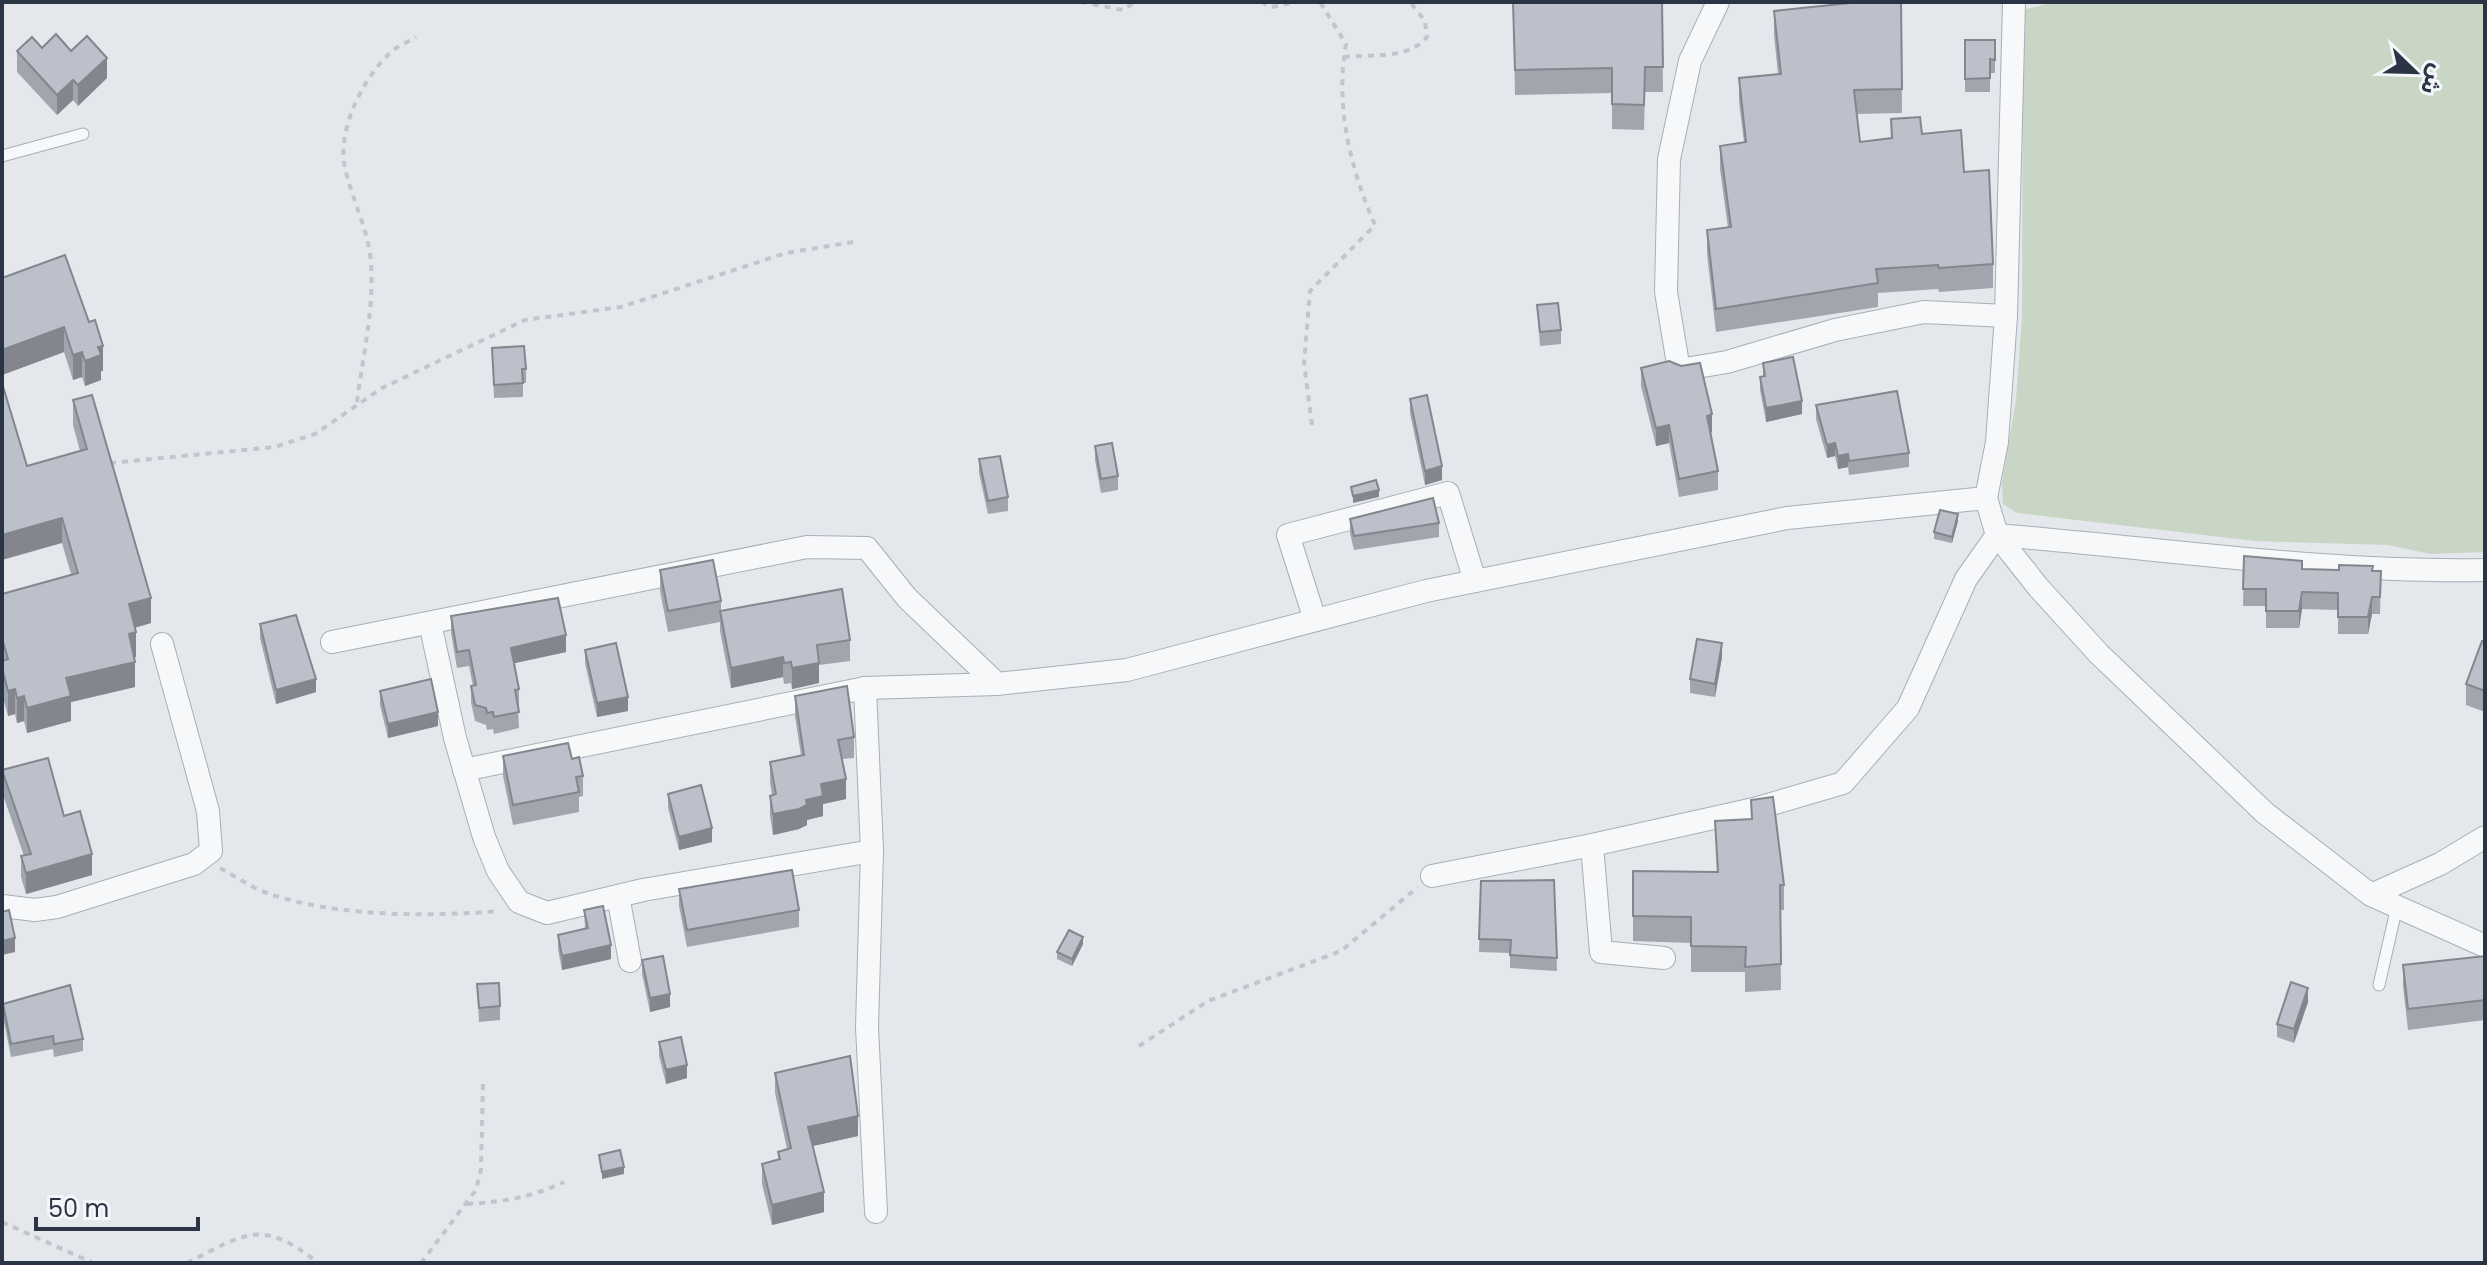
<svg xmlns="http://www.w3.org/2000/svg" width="2487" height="1265" font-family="Poppins,'Noto Sans Arabic',sans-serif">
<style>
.green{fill:#c9d6c5}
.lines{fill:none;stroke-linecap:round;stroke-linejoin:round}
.service-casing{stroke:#a9aeb7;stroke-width:13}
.minor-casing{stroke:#a9aeb7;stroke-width:24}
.path{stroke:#c2c5cb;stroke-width:4;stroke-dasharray:6 6;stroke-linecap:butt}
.service{stroke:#f7f8fa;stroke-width:11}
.minor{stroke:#f7f8fa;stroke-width:22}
.wall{fill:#a1a5ae}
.shaded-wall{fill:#83868d}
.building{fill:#bbc0ca;stroke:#83868d;stroke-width:2}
</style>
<rect width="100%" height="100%" fill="#e4e7ec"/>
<path class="green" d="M2054 2H2485V552L2430 554 2388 545 2255 541 2017 513 2003 504 2002 483 2016 400 2022 317 2023 10Z"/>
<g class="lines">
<g class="service-casing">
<g id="service">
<path d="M2 156 83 134"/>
<path d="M2379 985 2397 906"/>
</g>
</g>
<g class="minor-casing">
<g id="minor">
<path d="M1718 2 1690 61 1669 159 1666 292 1679 370 1727 362 1835 330 1924 312 2006 316"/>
<path d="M2014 2 2006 316 1997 442 1986 498 1997 535 2038 587 2099 654 2265 813 2371 895 2485 946"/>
<path d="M1315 620 1288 535 1448 493 1475 581"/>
<path d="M430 623 455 738 484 837 498 871 519 902 547 913 643 890 872 851"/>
<path d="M332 642 807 547 867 548 907 598 997 684"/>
<path d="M865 688 872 851 867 1027 876 1212"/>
<path d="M464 770 865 688 997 684 1127 670 1426 591 1787 518 1986 498"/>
<path d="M1432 876 1592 845"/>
<path d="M2371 895 2440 864 2485 837"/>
<path d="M618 896 630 961"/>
<path d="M2 906 35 910 57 907 194 864 211 851 208 811 162 644"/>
<path d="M1664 958 1601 952 1592 845 1754 809 1843 783 1908 708 1966 579 1997 535C2159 548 2322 573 2485 570"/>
</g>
</g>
<g class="path">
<path d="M1081 2 1123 10 1135 2"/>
<path d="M1261 2 1272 7 1295 2"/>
<path d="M1344 57C1371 54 1408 60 1427 37L1425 21 1410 2"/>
<path d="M357 402C363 354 374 312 371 263 369 230 350 196 344 163 339 126 364 77 390 53 397 46 408 42 416 37"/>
<path d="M1312 425 1304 363 1310 291 1375 225C1350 168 1335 106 1346 44L1320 2"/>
<path d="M110 463 275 447 315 434 382 388 525 320 621 307 786 253 859 241"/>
<path d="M220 868C235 876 249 886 264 892 333 917 427 917 499 911"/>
<path d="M1139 1046 1208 1001 1341 951 1418 887"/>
<path d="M467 1204C502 1202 533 1197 564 1182"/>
<path d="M2 1222 93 1263"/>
<path d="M187 1263C246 1233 262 1218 318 1263"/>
<path d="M421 1263 476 1190 481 1169 483 1082"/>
</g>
<use href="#service" class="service"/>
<use href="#minor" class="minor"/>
</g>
<g class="wall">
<path d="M1513 2H1662L1663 92H1645L1644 130 1612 129V93L1515 95Z"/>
<path d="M1901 2 1902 113 1856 114 1860 142 1891 138V119L1922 134 1964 172 1993 264V288L1939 292 1938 289 1878 293V307L1716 332 1707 254V230L1728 228 1720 169V146L1744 142 1739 102V78L1778 74 1774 35V11Z"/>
<path d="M1965 40H1995V73H1990V92H1965Z"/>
<path d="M42 48 71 51 107 78 78 106 73 100 57 115 17 72V51Z"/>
<path d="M65 255 103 371H101V380L85 386 82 377 73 380 64 352 2 375Z"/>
<path d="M1537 305 1561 330V344L1540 346Z"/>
<path d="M492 348 526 369V383H523V397L494 398Z"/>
<path d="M1763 363 1802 414 1766 422 1760 390V377L1763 376Z"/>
<path d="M1641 368 1712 432 1711 433 1718 471V490L1679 497 1669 443 1656 446 1641 386Z"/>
<path d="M1410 399 1442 480 1425 485 1410 413Z"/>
<path d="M73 400 151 623 135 628V687L71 702V721L27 733 24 721 17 723 15 714 8 716 2 694V594L71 574 62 543 27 466 80 451 73 425Z"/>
<path d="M1816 405 1909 453V467L1849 475 1848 467 1838 469 1835 456 1827 458 1816 419Z"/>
<path d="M1095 446 1118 476V490L1101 493 1095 460Z"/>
<path d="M979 459 1008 497V511L988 514 979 473Z"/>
<path d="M1350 519 1439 523V537L1354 550 1350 533Z"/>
<path d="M1958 521 1952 543 1934 539V532Z"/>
<path d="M2244 556 2302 569 2381 571 2380 614H2372L2368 634H2338V610L2302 609 2299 628H2266V606H2243Z"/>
<path d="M660 570 721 601V611L850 640V661L819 665V683L792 689 791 683 784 684 783 677 731 688 720 631V622L668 632 660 591Z"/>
<path d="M451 616 566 652 514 663 519 689V705L518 706 519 728 494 734 493 729 487 730 486 725 475 721 471 702V686H473L469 666 457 668 451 633Z"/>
<path d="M260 624 316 692 276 704 260 638Z"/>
<path d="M2485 642V712L2466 705V684Z"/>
<path d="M585 650 628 711 597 717 585 663Z"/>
<path d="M1722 657 1715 697 1690 693V679Z"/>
<path d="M380 691 438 726 388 738 380 705Z"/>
<path d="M795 696 854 737V758L842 759 846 799 823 804V816L807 820V825L799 829 773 835 770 816V796L772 795 770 782V762L801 755 795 716Z"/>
<path d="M503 756 572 759 583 776V796L579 797V812L513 825 503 776Z"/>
<path d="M2 770 64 816 92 875 26 894 21 877V856H24L2 792Z"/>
<path d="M668 794 712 842 679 850 668 808Z"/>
<path d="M1751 800 1784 885V910H1780L1781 990 1745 992V972H1691V943L1633 941V871L1717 872 1715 821 1751 819Z"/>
<path d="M1554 880 1557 971 1510 968V953L1479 952 1481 881Z"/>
<path d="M679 889 799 910V927L687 947 679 906Z"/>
<path d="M584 910 611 959 562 970 558 949V935L585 929Z"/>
<path d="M1083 944 1072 966 1057 959V952Z"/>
<path d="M2485 956V1020L2408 1030 2403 986V965Z"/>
<path d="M642 960 670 1007 650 1012 642 974Z"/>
<path d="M477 984 500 1006V1020L479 1022Z"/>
<path d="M2308 1002 2294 1043 2277 1037V1024Z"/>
<path d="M3 1004 83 1039V1051L54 1057 53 1049 11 1057 3 1017Z"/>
<path d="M659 1042 687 1078 666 1084 659 1056Z"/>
<path d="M775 1073 858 1136 813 1146 824 1212 772 1225 762 1184V1164L778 1160V1152L787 1149 775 1093Z"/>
</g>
<g class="shaded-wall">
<path d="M107 58V78L78 106V85Z"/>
<path d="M73 80V100L57 115V95Z"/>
<path d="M64 327V352L2 375V350Z"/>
<path d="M103 346V371H101V380L85 386V361L98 347Z"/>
<path d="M82 352V377L73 380V355Z"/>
<path d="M1802 401V414L1766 422V408Z"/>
<path d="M1712 414V432L1707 434V416Z"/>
<path d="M1669 425V443L1656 446V428Z"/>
<path d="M1835 443V456L1827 458V445Z"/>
<path d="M1848 454V467L1838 469V456Z"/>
<path d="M1442 466V480L1425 485V471Z"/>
<path d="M1379 490V497L1353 503V496Z"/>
<path d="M1958 514V521L1952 543V537Z"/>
<path d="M62 518V543L2 560V535Z"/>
<path d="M2302 592V609L2299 628V611Z"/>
<path d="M2372 597V614L2368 634V617Z"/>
<path d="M151 598V623L129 629V604Z"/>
<path d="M136 632V657L129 659V634Z"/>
<path d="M566 635V652L511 664V648Z"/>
<path d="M1722 643V657L1715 697V684Z"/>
<path d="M783 657V677L731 688V668Z"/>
<path d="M135 662V687L71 702V721L27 733V708L66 678Z"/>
<path d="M819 663V683L792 689V668Z"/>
<path d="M316 679V692L276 704V690Z"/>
<path d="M15 689V714L8 716V691Z"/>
<path d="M24 696V721L17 723V698Z"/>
<path d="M628 697V711L597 717V703Z"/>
<path d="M438 712V726L388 738V724Z"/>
<path d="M846 779V799L823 804V816L807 820V825L799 829 773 835V814L806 800 821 784Z"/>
<path d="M712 828V842L679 850V837Z"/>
<path d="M92 854V875L26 894V873Z"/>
<path d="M1083 937V944L1072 966V959Z"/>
<path d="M15 938V952L2 955V941Z"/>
<path d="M611 945V959L562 970V956Z"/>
<path d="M2308 988V1002L2294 1043V1029Z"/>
<path d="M670 994V1007L650 1012V998Z"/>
<path d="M687 1065V1078L666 1084V1070Z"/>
<path d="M858 1116V1136L808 1147V1127Z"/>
<path d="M624 1167V1174L602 1179V1172Z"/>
<path d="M824 1192V1212L772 1225V1205Z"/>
</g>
<g class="building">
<path d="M1513 2H1662L1663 67H1645L1644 105 1612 104V68L1515 70Z"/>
<path d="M1860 2H1901L1902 89 1854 90 1860 142 1892 138 1891 119 1920 117 1922 134 1961 130 1964 172 1989 170 1993 264 1939 268 1938 265 1876 269 1878 283 1716 309 1707 230 1731 227 1720 146 1746 142 1739 78 1781 74 1774 11Z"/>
<path d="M56 34 71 51 87 36 107 58 78 85 73 80 57 95 17 51 32 37 42 48Z"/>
<path d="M1965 40H1995V60L1990 59V78L1965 79Z"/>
<path d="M65 255 89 322 95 320 103 346 98 347 101 355 85 361 82 352 73 355 64 327 2 350V278Z"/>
<path d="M1558 303 1561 330 1540 332 1537 305Z"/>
<path d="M524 346 526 369H522L523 383 494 385 492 348Z"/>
<path d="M1793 357 1802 401 1766 408 1760 377 1765 376 1763 363Z"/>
<path d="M1669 361 1681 366 1700 363 1712 414 1707 416 1718 471 1679 479 1669 425 1656 428 1641 368Z"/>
<path d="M2 383 27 466 87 449 73 400 92 395 151 598 129 604 136 632 129 634 135 662 66 678 71 696 27 708 24 696 17 698 15 689 8 691 2 668V661L8 659 2 638V594L78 573 62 518 2 535Z"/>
<path d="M1897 391 1909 453 1849 461 1848 454 1838 456 1835 443 1827 445 1816 405Z"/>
<path d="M1427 395 1442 466 1425 471 1410 399Z"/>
<path d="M1112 443 1118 476 1101 479 1095 446Z"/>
<path d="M1000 456 1008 497 988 501 979 459Z"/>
<path d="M1376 480 1379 490 1353 496 1351 487Z"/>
<path d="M1433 498 1439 523 1354 536 1350 519Z"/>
<path d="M1940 510 1958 514 1952 537 1934 532Z"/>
<path d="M2244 556 2302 561V569L2339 570V565L2373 566 2372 571H2381L2380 597H2372L2368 617H2338V593L2302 592 2299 611H2266V589H2243Z"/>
<path d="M713 560 721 601 668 611 660 570Z"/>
<path d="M842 589 850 640 817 645 819 663 792 668 791 662 784 663 783 657 731 668 720 611Z"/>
<path d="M558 598 566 635 511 648 519 689 515 690 519 712 494 717 493 712 487 713 486 708 475 705 471 686 476 685 469 650 457 652 451 616Z"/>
<path d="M296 615 316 679 276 690 260 624Z"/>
<path d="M1697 639 1722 643 1715 684 1690 679Z"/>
<path d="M2482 641 2485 642V691L2466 684Z"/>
<path d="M616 643 628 697 597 703 585 650Z"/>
<path d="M431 679 438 712 388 724 380 691Z"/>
<path d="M847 686 854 737 838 740 846 779 821 784 823 796 806 800 807 805 799 809 773 814 770 796 776 794 770 762 804 755 795 696Z"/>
<path d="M568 743 572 759 579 757 583 776 576 777 579 792 513 805 503 756Z"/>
<path d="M48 758 64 816 80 811 92 854 26 873 21 856 31 854 2 770Z"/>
<path d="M701 785 712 828 679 837 668 794Z"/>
<path d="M1773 797 1784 885H1780L1781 964 1745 967 1746 947 1691 946V917L1633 916V871L1718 872 1715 821 1752 819 1751 800Z"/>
<path d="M792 870 799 910 687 930 679 889Z"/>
<path d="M1554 880 1557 958 1510 955 1511 940 1479 939 1481 881Z"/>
<path d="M603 906 611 945 562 956 558 935 588 928 584 910Z"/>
<path d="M9 910 15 938 2 941V912Z"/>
<path d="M1069 930 1083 937 1072 959 1057 952Z"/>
<path d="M663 956 670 994 650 998 642 960Z"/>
<path d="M2485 956V1000L2408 1009 2403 965Z"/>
<path d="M2291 982 2308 988 2294 1029 2277 1024Z"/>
<path d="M499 983 500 1006 479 1008 477 984Z"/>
<path d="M70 985 83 1039 54 1044 53 1036 11 1044 3 1004Z"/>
<path d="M681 1037 687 1065 666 1070 659 1042Z"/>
<path d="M850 1056 858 1116 808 1127 824 1192 772 1205 762 1164 780 1159 778 1152 791 1148 775 1073Z"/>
<path d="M620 1150 624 1167 602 1172 599 1155Z"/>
</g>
<rect width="2487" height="1265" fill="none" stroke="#2b3445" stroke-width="8"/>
<g transform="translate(2415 72) rotate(113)" stroke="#f4f6f9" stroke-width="6" paint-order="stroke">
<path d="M0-6L14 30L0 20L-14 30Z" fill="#2b3445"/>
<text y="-12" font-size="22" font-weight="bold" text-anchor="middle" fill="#2b3445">ش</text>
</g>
<path d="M36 1217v12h162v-12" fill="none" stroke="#2b3445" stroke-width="4"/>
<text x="48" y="1217" font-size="24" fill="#2b3445" stroke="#f4f6f9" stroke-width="6" paint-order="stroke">50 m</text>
</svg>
